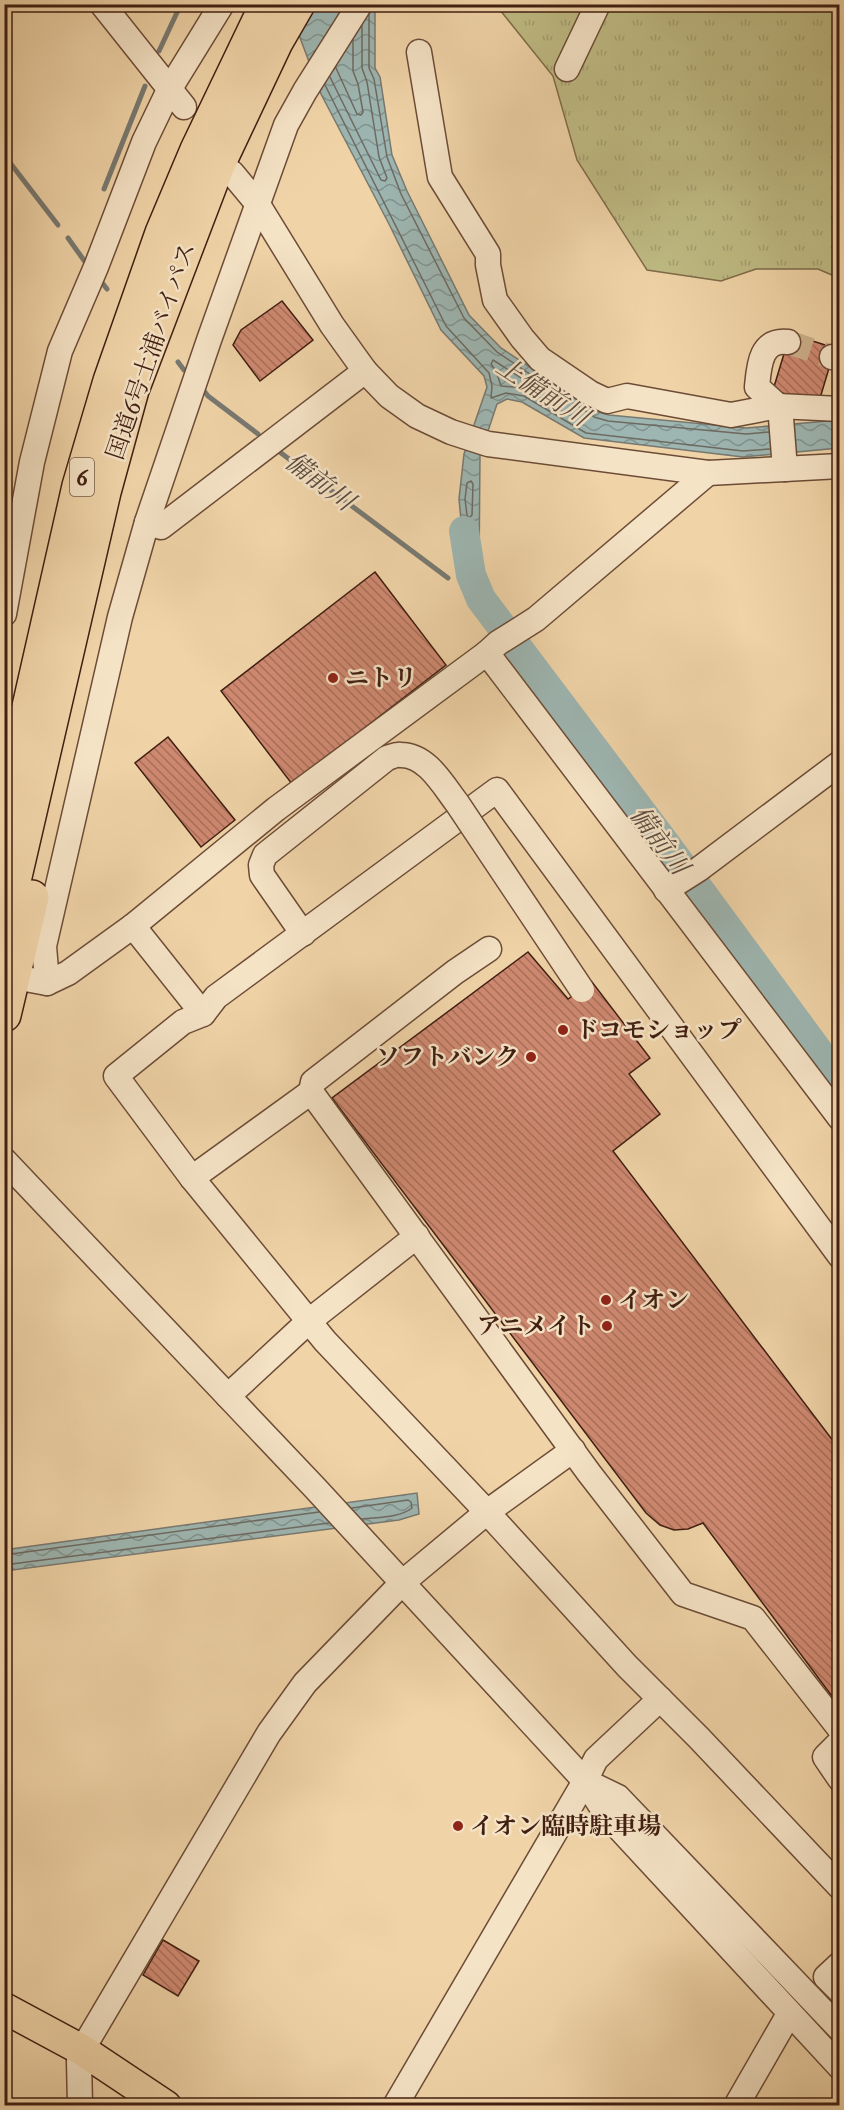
<svg xmlns="http://www.w3.org/2000/svg" width="844" height="2110" font-family="'IM FELL Great Primer','Noto Serif JP',serif">
<style>
.park{fill:url(#park-tufts);stroke:#806c4a;stroke-width:1.5}
.water{fill:url(#water-waves);stroke:#787972;stroke-width:1.5}
.lines{fill:none;stroke-linecap:round;stroke-linejoin:round}
.shore{stroke:#6e6a62;stroke-width:1.5}
.stream{stroke:#787972;stroke-width:5}
.river{stroke:#9db6b2;stroke-width:30}
.building{fill:url(#building-back-hatch);stroke:#401e11;stroke-width:1.5}
.minor-tunnel{stroke:#cdb08a;stroke-width:24;stroke-dasharray:24 12;stroke-linecap:butt}
.minor-casing{stroke:#6c4c37;stroke-width:27}
.major-casing{stroke:#401e11;stroke-width:33}
.highway-casing{stroke:#401e11;stroke-width:36}
.minor{stroke:#f5e3c6;stroke-width:24}
.major{stroke:#f0d4a8;stroke-width:30}
.highway{stroke:#f0d4a8;stroke-width:33}
.minor-bridge-casing{stroke:#6c4c37;stroke-width:27;stroke-linecap:butt}
.minor-bridge{stroke:#f5e3c6;stroke-width:24}
.poi-dot{fill:#8f2418;stroke:#f5e3c6;stroke-width:2}
.labels{text-anchor:middle;dominant-baseline:central;stroke-width:5;stroke-linejoin:round;paint-order:stroke}
.shield{fill:#f5e3c6;stroke:#765947;stroke-width:1.5}
.shield-label{font-size:22px;font-weight:bold;fill:#401e11}
.street-label{font-size:24px;fill:#401e11;stroke:#f5e3c6}
.poi-label{font-size:24px;font-weight:bold;fill:#401e11;stroke:#f5e3c6;text-anchor:start}
.water-label{font-size:26px;font-style:italic;fill:#5c4c41;stroke:#f5e3c6}
</style>
<defs>
<pattern id="park-tufts" width="24" height="20" patternUnits="userSpaceOnUse" patternTransform="scale(1.5)"><rect width="24" height="20" fill="#bfbb84"/><path d="M3 7l-1-3M5 7V3M7 7l1-3M15 17l-1-3M17 17v-4M19 17l1-3" fill="none" stroke="#a5a071"/></pattern>
<pattern id="water-waves" width="16" height="10" patternUnits="userSpaceOnUse" patternTransform="scale(1.5)"><rect width="16" height="10" fill="#9db6b2"/><path d="M0 5q4-4 8 0t8 0" fill="none" stroke="#81938f"/></pattern>
<pattern id="building-back-hatch" width="6" height="6" patternUnits="userSpaceOnUse" patternTransform="scale(1.5)"><rect width="6" height="6" fill="#cf8971"/><path d="M-1 5l2 2M0 0l6 6M5-1l2 2" fill="none" stroke="#a96f5b"/></pattern>
</defs>
<rect width="100%" height="100%" fill="#f0d4a8"/>
<filter id="stains"><feTurbulence type="fractalNoise" baseFrequency=".00333" numOctaves="4"/><feColorMatrix values="0 0 0 0 .2 0 0 0 0 .09 0 0 0 0 .02 0 0 0 .5 -.17"/></filter>
<radialGradient id="worn" r=".72"><stop offset=".6" stop-color="#630" stop-opacity="0"/><stop offset="1" stop-color="#630" stop-opacity=".3"/></radialGradient>
<path class="park" d="M496 5H839V278L818 269H756L721 281 647 270 577 160 553 76Z"/>
<g class="water">
<path d="M305 5H375V68L380 77 392 155 407 191 469 315 501 348 596 411 609 415 746 428 839 420V448L743 457 584 438 522 402 507 399 497 404 480 455 479 571 466 573 459 499 464 454 487 387 484 376 441 330 389 224 321 94 299 35Z"/>
<path d="M417 1493 419 1514 399 1520 5 1571 4 1550Z"/>
</g>
<g class="lines">
<g class="shore">
<path d="M369 14V68L374 79 387 157 401 194 464 318 497 352 594 417 608 421 746 434 769 432"/>
<path d="M336 68 357 114 361 115 363 112 358 84 353 71V40"/>
<path d="M330 77 381 180 385 181 387 178 379 157 367 82 362 68V26"/>
<path d="M325 85 446 326 489 373 492 386 491 398 506 393 524 396 586 433 743 451 770 449"/>
<path d="M493 360 534 386V390L532 391 524 388 501 386 496 371 491 364Z"/>
<path d="M471 481 473 484 472 515 469 518 467 515 465 499 467 483Z"/>
<path d="M352 1508 408 1500 411 1502 412 1508C399 1518 378 1517 362 1519"/>
<path d="M4 1555 319 1512"/>
<path d="M4 1565 329 1523"/>
</g>
<g class="stream">
<path d="M159 51 181 4"/>
<path d="M4 155 58 225"/>
<path d="M104 189 145 86"/>
<path d="M68 238 88 266"/>
<path d="M100 280 107 289"/>
<path d="M178 362 184 370"/>
<path d="M201 387 208 396 258 434"/>
<path d="M277 450 448 578"/>
</g>
<path class="river" d="M464 531 471 575 481 599 667 846 840 1081"/>
</g>
<g class="building">
<path d="M282 301 313 340 260 381 233 345 241 330Z"/>
<path d="M790 334 835 348 818 405 773 390Z"/>
<path d="M375 572 446 665 292 784 221 691Z"/>
<path d="M168 737 235 820 201 847 135 763Z"/>
<path d="M528 952 568 999 592 982 650 1058 629 1074 660 1114 613 1151 840 1450V1707L703 1523 688 1529 674 1530 660 1525 646 1513 332 1098Z"/>
<path d="M163 1940 199 1961 178 1996 143 1975Z"/>
</g>
<g class="lines">
<path class="minor-tunnel" d="M788 342 832 357"/>
<g class="minor-casing">
<g id="minor">
<path d="M102 4 184 107"/>
<path d="M419 52 440 177 488 254V265L495 300 522 338 540 359 590 393 607 401 627 396 731 415 778 406 840 409"/>
<path d="M567 69 598 4"/>
<path d="M232 173 257 203 332 325 365 371 389 396 417 416 451 432 488 444 708 473 840 466"/>
<path d="M832 357 840 359"/>
<path d="M785 469 781 418 778 406 757 387C759 366 760 339 788 342"/>
<path d="M147 522 161 527 365 371"/>
<path d="M4 614 32 462 60 351 96 267 144 142 169 90 222 4"/>
<path d="M487 653 498 643 536 619 708 473"/>
<path d="M666 890 699 869 840 763"/>
<path d="M133 926 203 1014"/>
<path d="M303 934 262 875 261 865 265 855 387 758C391 757 396 754 401 755 427 755 443 785 457 803"/>
<path d="M4 975 47 983 68 973 133 926 276 809 487 653 840 1118"/>
<path d="M47 983 44 946 120 617 147 522 209 340 286 125 305 91 360 4"/>
<path d="M311 1092 313 1082 455 972 489 949"/>
<path d="M4 1160 316 1489 585 1781 606 1814 840 2067"/>
<path d="M192 1178 311 1092 589 1473 683 1594 753 1618 840 1729"/>
<path d="M840 1256 497 790 216 997 203 1014 183 1022 116 1076 192 1178 325 1341 487 1512 627 1666 699 1738 840 1887"/>
<path d="M228 1396 309 1321 417 1236"/>
<path d="M840 1742 825 1757 840 1779"/>
<path d="M585 1781 618 1797 840 2029"/>
<path d="M840 1964 826 1977 840 1991"/>
<path d="M80 2106 79 2061 82 2050 269 1733 305 1683 403 1582 487 1512 573 1450"/>
<path d="M395 2106 585 1781 596 1759 660 1699"/>
<path d="M736 2106 789 2014"/>
</g>
</g>
<g class="major-casing">
<path id="major" d="M4 2008 82 2050 166 2106"/>
</g>
<g class="highway-casing">
<g id="highway">
<path d="M4 817 79 486 110 381 162 233 197 150 267 4"/>
<path d="M4 924 104 492 132 390 217 167 276 42 298 4"/>
<path d="M4 1015 32 897"/>
</g>
</g>
<use href="#minor" class="minor"/>
<use href="#major" class="major"/>
<use href="#highway" class="highway"/>
<g class="minor-bridge-casing">
<path id="minor-bridge" d="M457 803 582 990"/>
</g>
<use href="#minor-bridge" class="minor-bridge"/>
</g>
<g class="poi-dot">
<circle cx="333" cy="678" r="6"/>
<circle cx="563" cy="1030" r="6"/>
<circle cx="531" cy="1057" r="6"/>
<circle cx="606" cy="1300" r="6"/>
<circle cx="607" cy="1326" r="6"/>
<circle cx="458" cy="1826" r="6"/>
</g>
<g class="labels">
<rect class="shield" x="70" y="458" width="24" height="38" rx="4.5"/>
<g class="shield-label">
<text x="82" y="477">6</text>
</g>
<g class="street-label">
<text transform="translate(151 351) rotate(-71)">国道6号土浦バイパス</text>
</g>
<g class="poi-label">
<text x="345" y="678">ニトリ</text>
<text x="575" y="1030">ドコモショップ</text>
<text x="519" y="1057" text-anchor="end">ソフトバンク</text>
<text x="618" y="1300">イオン</text>
<text x="595" y="1326" text-anchor="end">アニメイト</text>
<text x="470" y="1826">イオン臨時駐車場</text>
</g>
<g class="water-label">
<text transform="translate(543 391) rotate(33)">上備前川</text>
<text transform="translate(320 481) rotate(37)">備前川</text>
<text transform="translate(660 840) rotate(53)">備前川</text>
</g>
</g>
<rect width="844" height="2110" fill="none" stroke="#f0d4a8" stroke-width="24"/>
<rect x="6" y="6" width="832" height="2098" fill="none" stroke="#401e11" stroke-width="3"/>
<rect x="12" y="12" width="820" height="2086" fill="none" stroke="#401e11" stroke-width="1.5"/>
<rect width="100%" height="100%" filter="url(#stains)"/>
<rect width="100%" height="100%" fill="url(#worn)"/>
</svg>
